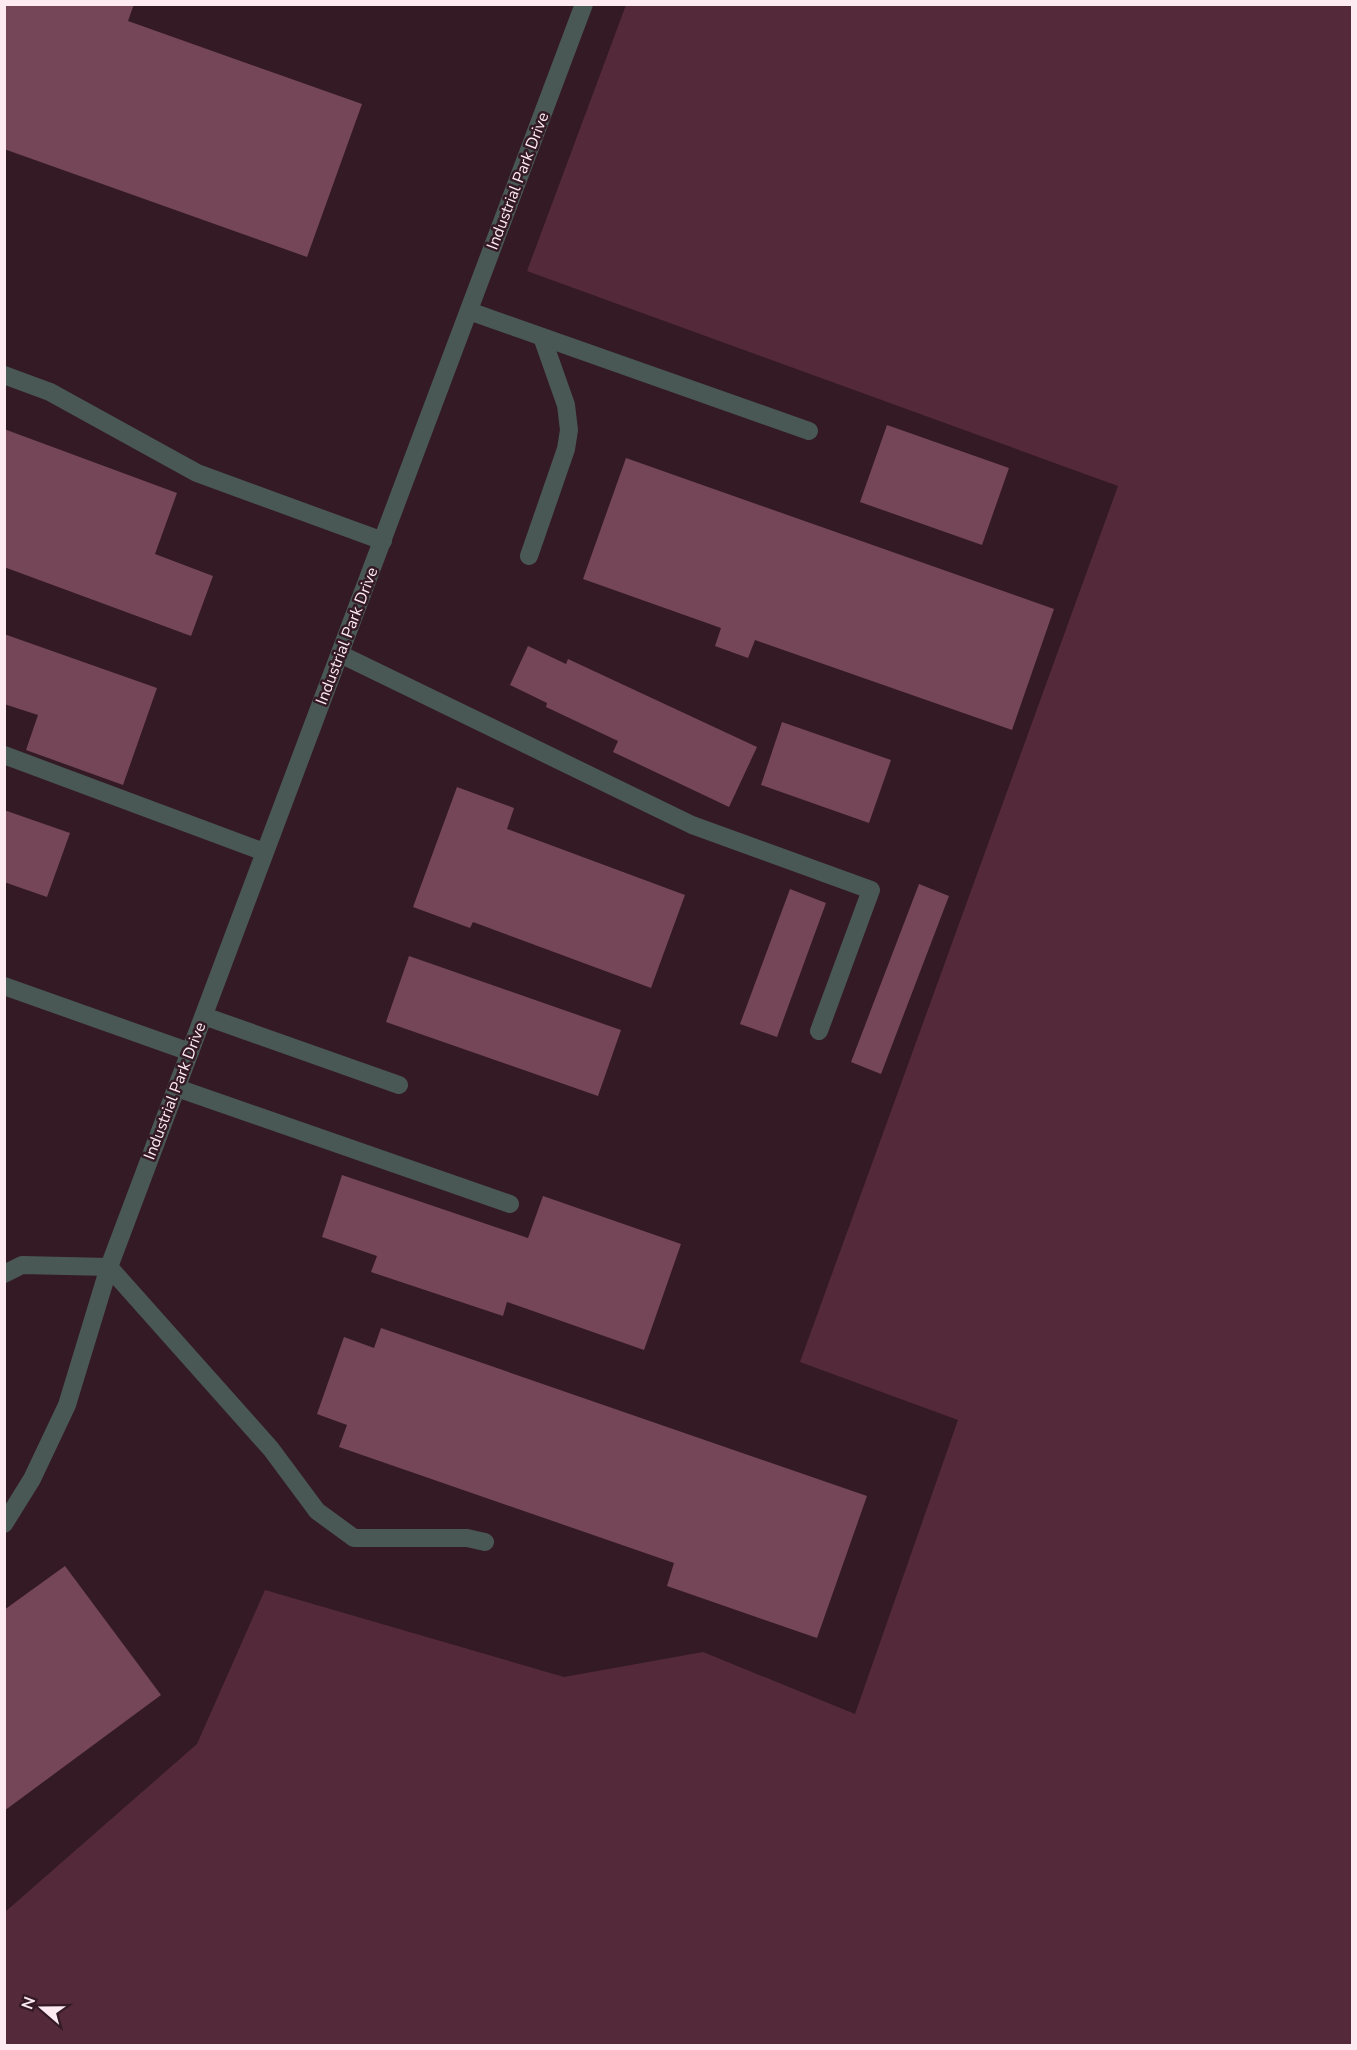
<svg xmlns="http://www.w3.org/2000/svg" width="1357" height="2050" font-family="'Nunito Sans',sans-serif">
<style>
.green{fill:#542a3b}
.building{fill:#744658}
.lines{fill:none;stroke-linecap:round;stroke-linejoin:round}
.minor{stroke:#495854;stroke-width:18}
.labels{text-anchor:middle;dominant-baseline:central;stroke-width:5;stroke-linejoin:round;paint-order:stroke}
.street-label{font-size:16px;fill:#feebf1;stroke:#341a24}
</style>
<rect width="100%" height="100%" fill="#341a24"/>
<path class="green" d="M626 5H1352V2045H5V1912L197 1744 265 1590 564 1677 703 1652 855 1714 958 1420 800 1362 1118 486 527 271Z"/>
<g class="building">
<path d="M4 4H134L128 21 362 104 307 257 4 149Z"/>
<path d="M887 425 1009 468 982 545 860 502Z"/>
<path d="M4 429 177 493 155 554 213 576 191 636 4 567Z"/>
<path d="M626 458 1054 609 1012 730 755 640 748 658 715 646 721 628 583 579Z"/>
<path d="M4 634 157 688 123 785 26 750 38 715 4 704Z"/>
<path d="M528 646 566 664 568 659 757 747 729 807 613 752 618 741 546 707 547 703 510 685Z"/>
<path d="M782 722 891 760 869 823 761 785Z"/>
<path d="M457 787 514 808 507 829 685 895 651 988 473 922 470 928 413 907Z"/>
<path d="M4 810 70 833 47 897 4 882Z"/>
<path d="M919 884 949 896 881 1074 851 1062Z"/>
<path d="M790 889 826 903 777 1037 740 1024Z"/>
<path d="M409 956 621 1030 598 1096 386 1022Z"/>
<path d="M342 1175 528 1238 543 1196 681 1244 644 1350 507 1302 503 1316 371 1272 377 1256 322 1237Z"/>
<path d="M381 1328 867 1496 817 1638 667 1586 674 1563 339 1447 347 1425 317 1414 344 1337 374 1348Z"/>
<path d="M65 1566 161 1695 4 1811V1610Z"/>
</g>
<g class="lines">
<g class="minor">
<path d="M469 311 809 431"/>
<path d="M4 375 50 392 197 473 383 541"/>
<path d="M529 556 566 449 569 430 566 405 542 337"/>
<path d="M340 654 692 825 871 890 819 1031"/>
<path d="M4 755 264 852"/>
<path d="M4 986 190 1052"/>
<path d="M204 1016 399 1085"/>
<path d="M177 1088 510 1204"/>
<path d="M4 1274 22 1265 109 1267 271 1449 317 1511 354 1538H467L485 1542"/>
<path d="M4 1524 32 1479 67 1405 109 1267 584 4"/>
</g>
</g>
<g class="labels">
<g class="street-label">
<text transform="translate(518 181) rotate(-69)">Industrial Park Drive</text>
<text transform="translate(347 636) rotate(-69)">Industrial Park Drive</text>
<text transform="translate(175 1091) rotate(-69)">Industrial Park Drive</text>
</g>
</g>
<rect width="1357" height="2050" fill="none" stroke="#feebf1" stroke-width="12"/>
<g transform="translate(42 2008) rotate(290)" stroke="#341a24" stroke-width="4.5" paint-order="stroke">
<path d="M0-4.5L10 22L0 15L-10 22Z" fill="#feebf1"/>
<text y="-9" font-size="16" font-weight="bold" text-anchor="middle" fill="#feebf1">N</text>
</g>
</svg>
